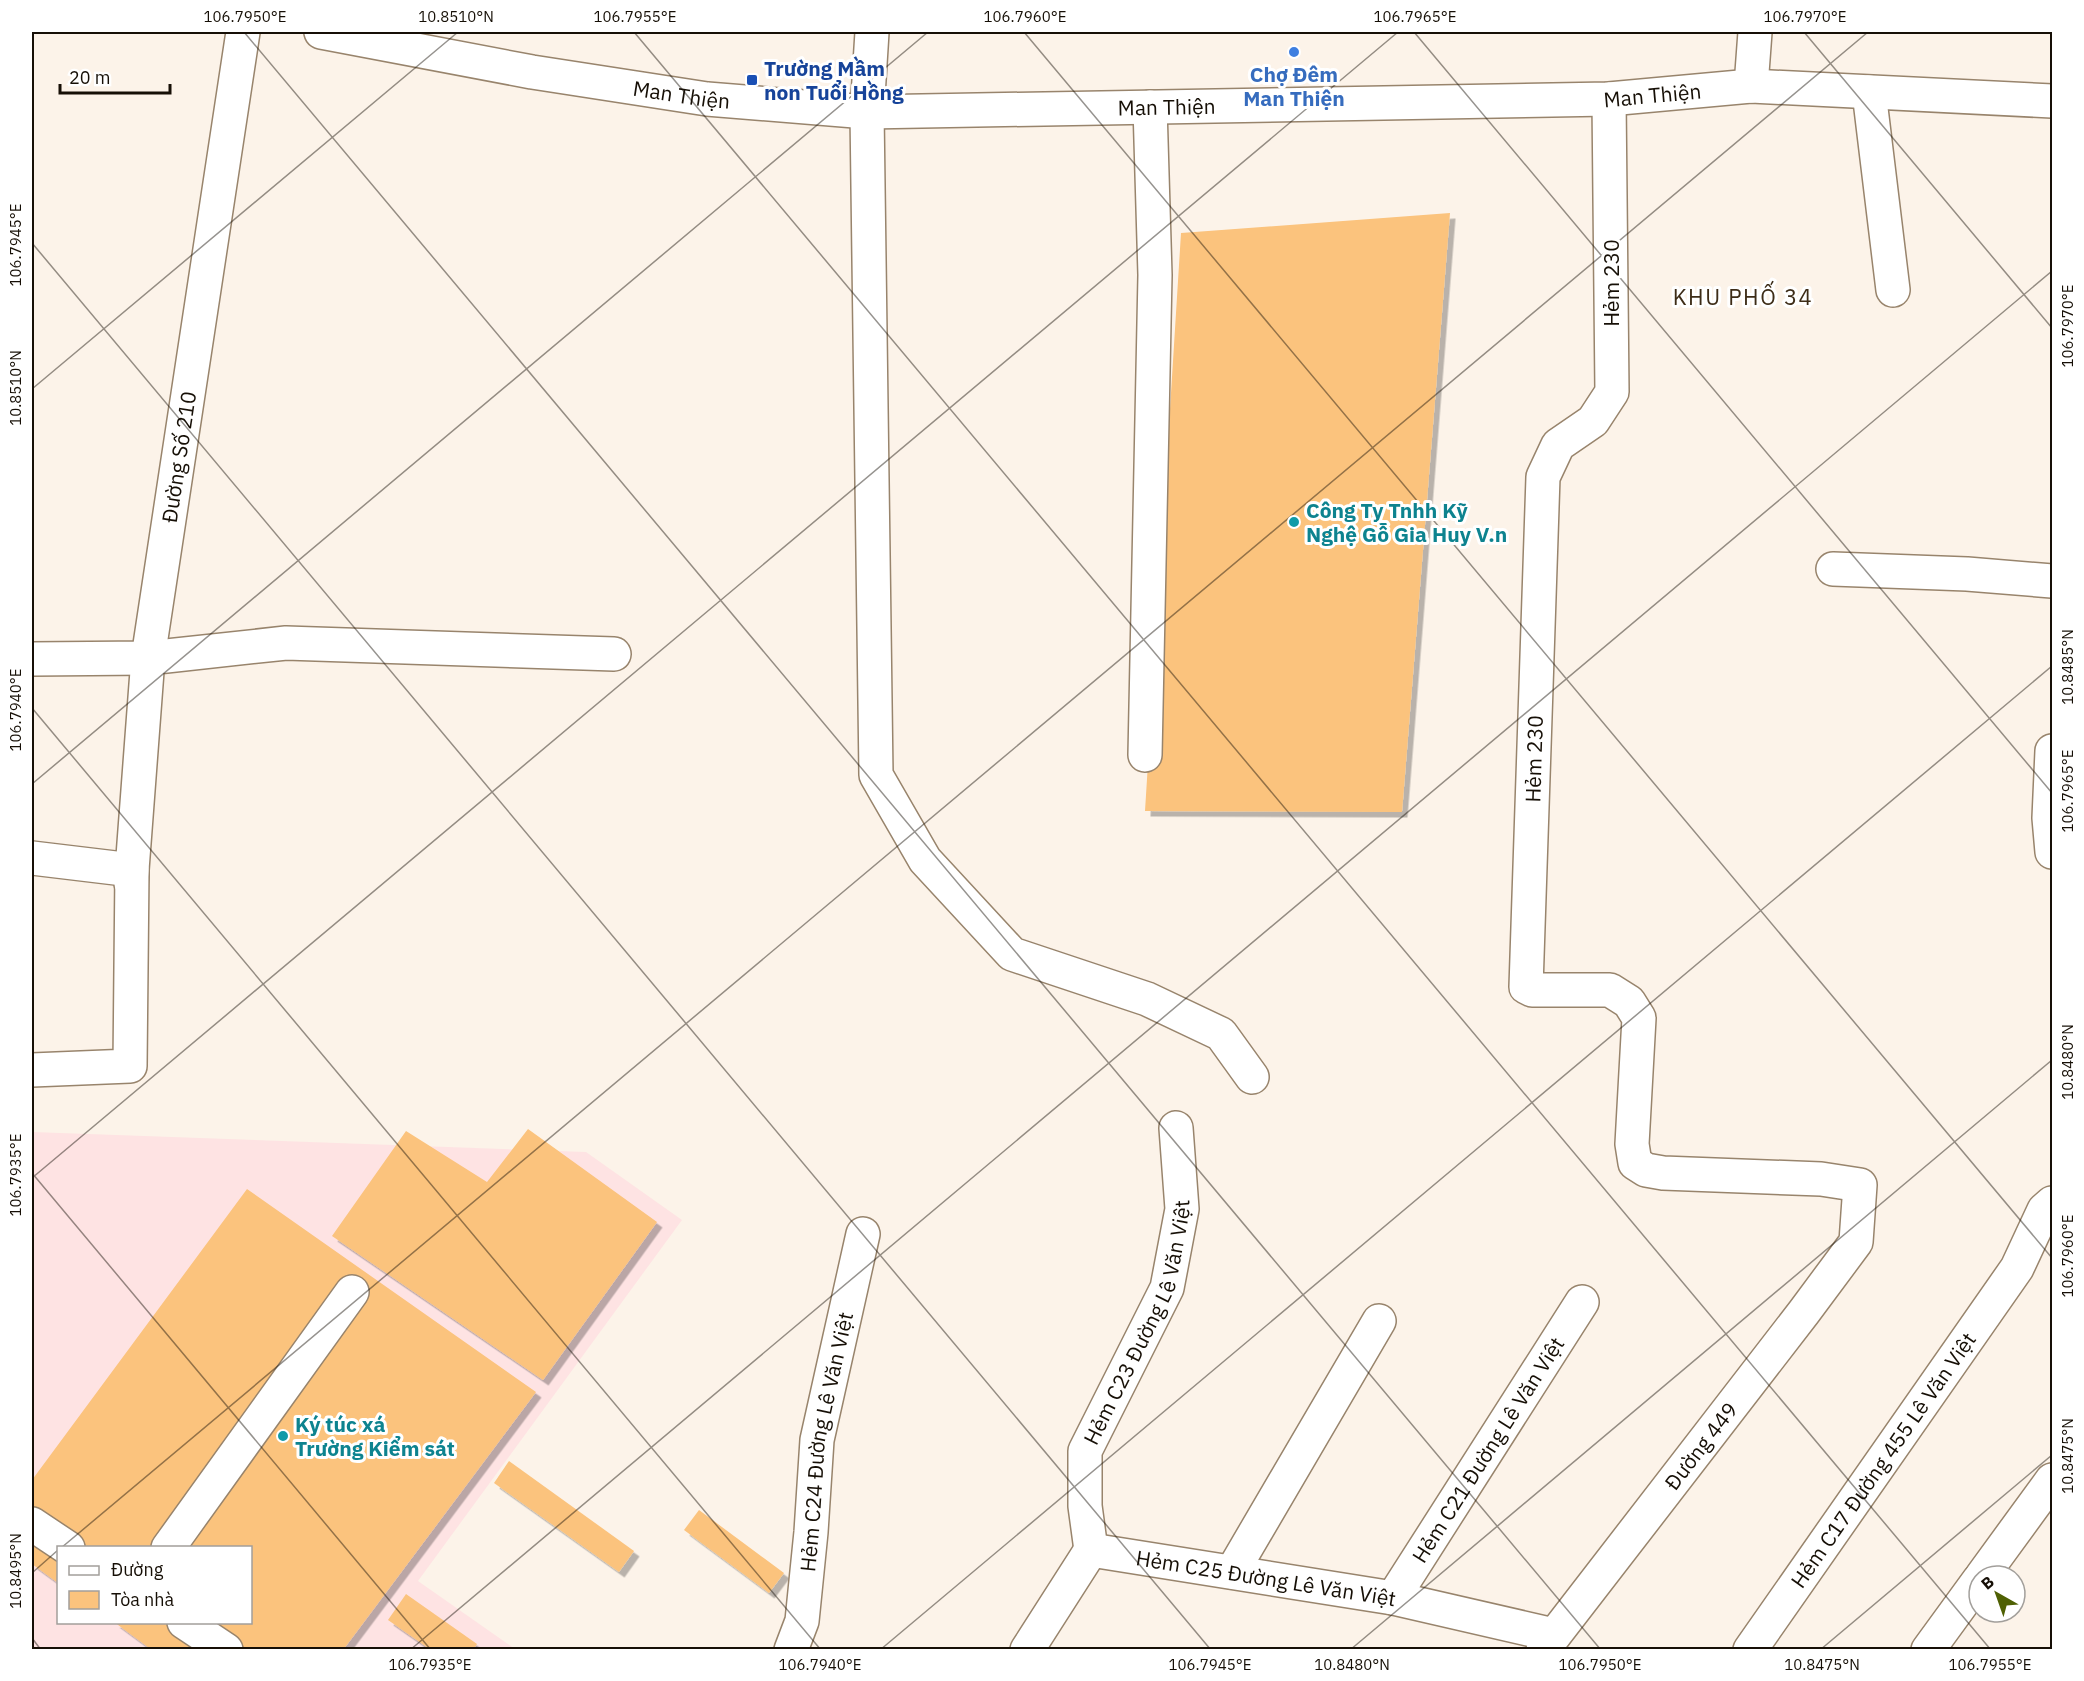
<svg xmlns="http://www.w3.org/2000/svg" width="2084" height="1681" font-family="'IBM Plex Sans',sans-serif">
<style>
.education{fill:#fee3e3;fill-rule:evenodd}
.building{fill:#fbc37d;filter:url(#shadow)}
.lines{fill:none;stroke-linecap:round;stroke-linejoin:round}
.minor-casing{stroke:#98846c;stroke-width:36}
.minor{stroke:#fff;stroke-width:33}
.ticks{fill:none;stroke:#160f06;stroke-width:1.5;stroke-opacity:0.45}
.shop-dot{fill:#3f7fe0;stroke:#fff;stroke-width:2}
.transit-dot{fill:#1a4fb4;stroke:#fff;stroke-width:2}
.culture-dot{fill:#0f9aa8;stroke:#fff;stroke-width:2}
.labels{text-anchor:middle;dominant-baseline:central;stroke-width:6;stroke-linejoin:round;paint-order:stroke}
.transit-label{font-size:21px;font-weight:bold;fill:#164399;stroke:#fff;text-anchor:start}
.shop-label{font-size:21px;font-weight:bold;fill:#366cbe;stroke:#fff}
.street-label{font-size:21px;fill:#160f06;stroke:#fff}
.culture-label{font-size:21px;font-weight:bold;fill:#0d838f;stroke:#fff;text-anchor:start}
.neighbourhood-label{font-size:22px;letter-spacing:1.5px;fill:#3d2c17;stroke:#fff}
.neatline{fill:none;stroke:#160f06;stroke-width:2}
.ticks-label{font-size:15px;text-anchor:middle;fill:#160f06}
</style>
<defs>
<filter id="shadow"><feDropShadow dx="5.5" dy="5.5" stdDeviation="0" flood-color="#0004"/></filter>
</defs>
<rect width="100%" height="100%" fill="#fcf3e9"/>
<path class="education" d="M32 1132 586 1152 682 1220 418 1581 515 1649 32 1650ZM58 1548H250V1622H58Z"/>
<g class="building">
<path d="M1450 213 1402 812 1145 811 1181 233Z"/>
<path d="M528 1129 657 1222 543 1380 332 1236 406 1131 487 1182Z"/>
<path d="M247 1189 536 1392 343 1650H152L114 1622H250V1548H58V1583L32 1564V1480Z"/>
<path d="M509 1461 634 1551 619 1572 494 1483Z"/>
<path d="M699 1510 784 1573 769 1593 684 1530Z"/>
<path d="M406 1594 477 1644 473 1650H431L388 1620Z"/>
</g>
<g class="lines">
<g class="minor-casing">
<g id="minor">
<path id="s1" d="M321 32 532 72 707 99 867 112 1609 99 1751 86 2052 101"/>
<path d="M872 32 867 112 876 775 925 860 1012 954 1147 999 1221 1034 1252 1077"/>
<path d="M1751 86 1755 32"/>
<path d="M1869 92 1893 290"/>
<path d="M1833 569 1967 574 2052 581"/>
<path d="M32 659 148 658 286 643 614 654"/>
<path d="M2052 751 2049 818 2052 852"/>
<path d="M1145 755 1155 275 1150 107"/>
<path d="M32 858 132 870 130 1066 32 1070"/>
<path id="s2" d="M131 883 148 658 243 32"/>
<path d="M32 1524 68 1548"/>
<path d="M168 1548 352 1292"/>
<path id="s3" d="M1091 1550 1085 1506V1451L1167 1288 1182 1209 1176 1128"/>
<path d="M1232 1572 1379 1321"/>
<path d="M1982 1576 2052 1480"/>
<path id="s4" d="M1393 1598 1582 1302"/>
<path d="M184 1622 226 1650"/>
<path id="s5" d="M791 1650 802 1621 811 1532 817 1440 863 1234"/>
<path id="s6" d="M1027 1650 1091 1550 1393 1598 1554 1635"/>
<path id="s7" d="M1543 1650 1804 1312 1856 1242 1860 1185 1821 1179 1663 1173 1646 1170 1635 1163 1632 1144 1639 1018 1629 1002 1610 990H1532L1526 987 1543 477 1558 445 1593 421 1612 392 1609 99"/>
<path id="s8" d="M1750 1650 2017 1268 2044 1210 2052 1203"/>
<path d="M1928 1650 1979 1580"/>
</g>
</g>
<use href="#minor" class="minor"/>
</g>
<path class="ticks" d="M244 32 1601 1650M634 32 1991 1650M1024 32 2052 1258M1414 32 2052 793M1804 32 2052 328M32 243 1211 1650M32 389 458 32M32 708 821 1650M32 784 928 32M32 1173 431 1650M32 1178 1398 32M61 1548 1868 32M32 1573 58 1550M32 1638 41 1650M410 1650 2052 271M880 1650 2052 666M1350 1650 2052 1060M1820 1650 2052 1455"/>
<circle class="shop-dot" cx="1294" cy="52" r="6"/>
<rect class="transit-dot" x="746" y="74" width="12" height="12" rx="3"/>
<g class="culture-dot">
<circle cx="1294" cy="522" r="6"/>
<circle cx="283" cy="1436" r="6"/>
</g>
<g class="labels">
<g class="transit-label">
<text x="764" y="68">Trường Mầm<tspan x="764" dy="24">non Tuổi Hồng</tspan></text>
</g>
<g class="shop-label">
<text x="1294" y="74">Chợ Đêm<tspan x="1294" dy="24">Man Thiện</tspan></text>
</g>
<g class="street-label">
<text stroke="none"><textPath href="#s1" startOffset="366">Man Thiện</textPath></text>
<text stroke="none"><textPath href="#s1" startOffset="1338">Man Thiện</textPath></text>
<text stroke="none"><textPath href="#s1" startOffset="852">Man Thiện</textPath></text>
<text transform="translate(1611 283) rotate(-90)">Hẻm 230</text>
<text stroke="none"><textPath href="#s2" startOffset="429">Đường Số 210</textPath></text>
<text stroke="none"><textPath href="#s7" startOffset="1299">Hẻm 230</textPath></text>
<text stroke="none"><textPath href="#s3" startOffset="240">Hẻm C23 Đường Lê Văn Việt</textPath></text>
<text stroke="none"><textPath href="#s5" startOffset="212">Hẻm C24 Đường Lê Văn Việt</textPath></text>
<text stroke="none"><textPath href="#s7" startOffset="258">Đường 449</textPath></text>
<text stroke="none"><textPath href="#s4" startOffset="176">Hẻm C21 Đường Lê Văn Việt</textPath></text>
<text stroke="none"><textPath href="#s8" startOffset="232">Hẻm C17 Đường 455 Lê Văn Việt</textPath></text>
<text stroke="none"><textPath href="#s6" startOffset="296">Hẻm C25 Đường Lê Văn Việt</textPath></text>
</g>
<g class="culture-label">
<text x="1306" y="510">Công Ty Tnhh Kỹ<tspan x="1306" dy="24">Nghệ Gỗ Gia Huy V.n</tspan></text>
<text x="295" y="1424">Ký túc xá<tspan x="295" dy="24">Trường Kiểm sát</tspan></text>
</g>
<g class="neighbourhood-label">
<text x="1743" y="296">KHU PHỐ 34</text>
</g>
</g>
<rect width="2084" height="1681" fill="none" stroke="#ffffff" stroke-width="66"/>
<rect x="57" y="1546" width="195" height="78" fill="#ffffff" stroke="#a29f9b" stroke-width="1.5"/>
<rect x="69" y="1566" width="30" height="9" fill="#ffffff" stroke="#a29f9b" stroke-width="1.5"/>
<text x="111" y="1576" font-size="18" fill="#160f06">Đường</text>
<rect x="69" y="1591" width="30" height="18" fill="#fbc37d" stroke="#a29f9b" stroke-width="1.5"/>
<text x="111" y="1606" font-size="18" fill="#160f06">Tòa nhà</text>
<g transform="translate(1997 1594) rotate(320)"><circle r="28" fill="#ffffff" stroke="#a29f9b" stroke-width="1.5"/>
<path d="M0-4.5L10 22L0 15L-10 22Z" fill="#4f6003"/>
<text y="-9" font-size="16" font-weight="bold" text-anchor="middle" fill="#160f06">B</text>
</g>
<path d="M60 84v9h110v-9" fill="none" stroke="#160f06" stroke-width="3"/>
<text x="69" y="84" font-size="18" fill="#160f06" stroke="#ffffff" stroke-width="4.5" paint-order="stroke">20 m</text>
<rect x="33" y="33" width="2018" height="1615" class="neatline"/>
<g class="ticks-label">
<text x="245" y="22">106.7950°E</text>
<text x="456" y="22">10.8510°N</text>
<text x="635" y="22">106.7955°E</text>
<text x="1025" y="22">106.7960°E</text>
<text x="1415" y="22">106.7965°E</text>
<text x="1805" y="22">106.7970°E</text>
<text transform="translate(16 245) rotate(-90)" y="5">106.7945°E</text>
<text transform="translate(2068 326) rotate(-90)" y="5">106.7970°E</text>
<text transform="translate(16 388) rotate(-90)" y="5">10.8510°N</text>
<text transform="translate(2068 667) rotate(-90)" y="5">10.8485°N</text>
<text transform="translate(16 710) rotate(-90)" y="5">106.7940°E</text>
<text transform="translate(2068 791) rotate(-90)" y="5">106.7965°E</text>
<text transform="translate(2068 1062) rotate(-90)" y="5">10.8480°N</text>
<text transform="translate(16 1175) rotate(-90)" y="5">106.7935°E</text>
<text transform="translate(2068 1256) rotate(-90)" y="5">106.7960°E</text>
<text transform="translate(2068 1456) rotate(-90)" y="5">10.8475°N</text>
<text transform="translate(16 1571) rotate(-90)" y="5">10.8495°N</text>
<text x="430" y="1670">106.7935°E</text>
<text x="820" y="1670">106.7940°E</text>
<text x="1210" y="1670">106.7945°E</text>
<text x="1352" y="1670">10.8480°N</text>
<text x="1600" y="1670">106.7950°E</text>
<text x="1822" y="1670">10.8475°N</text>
<text x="1990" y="1670">106.7955°E</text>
</g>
</svg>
